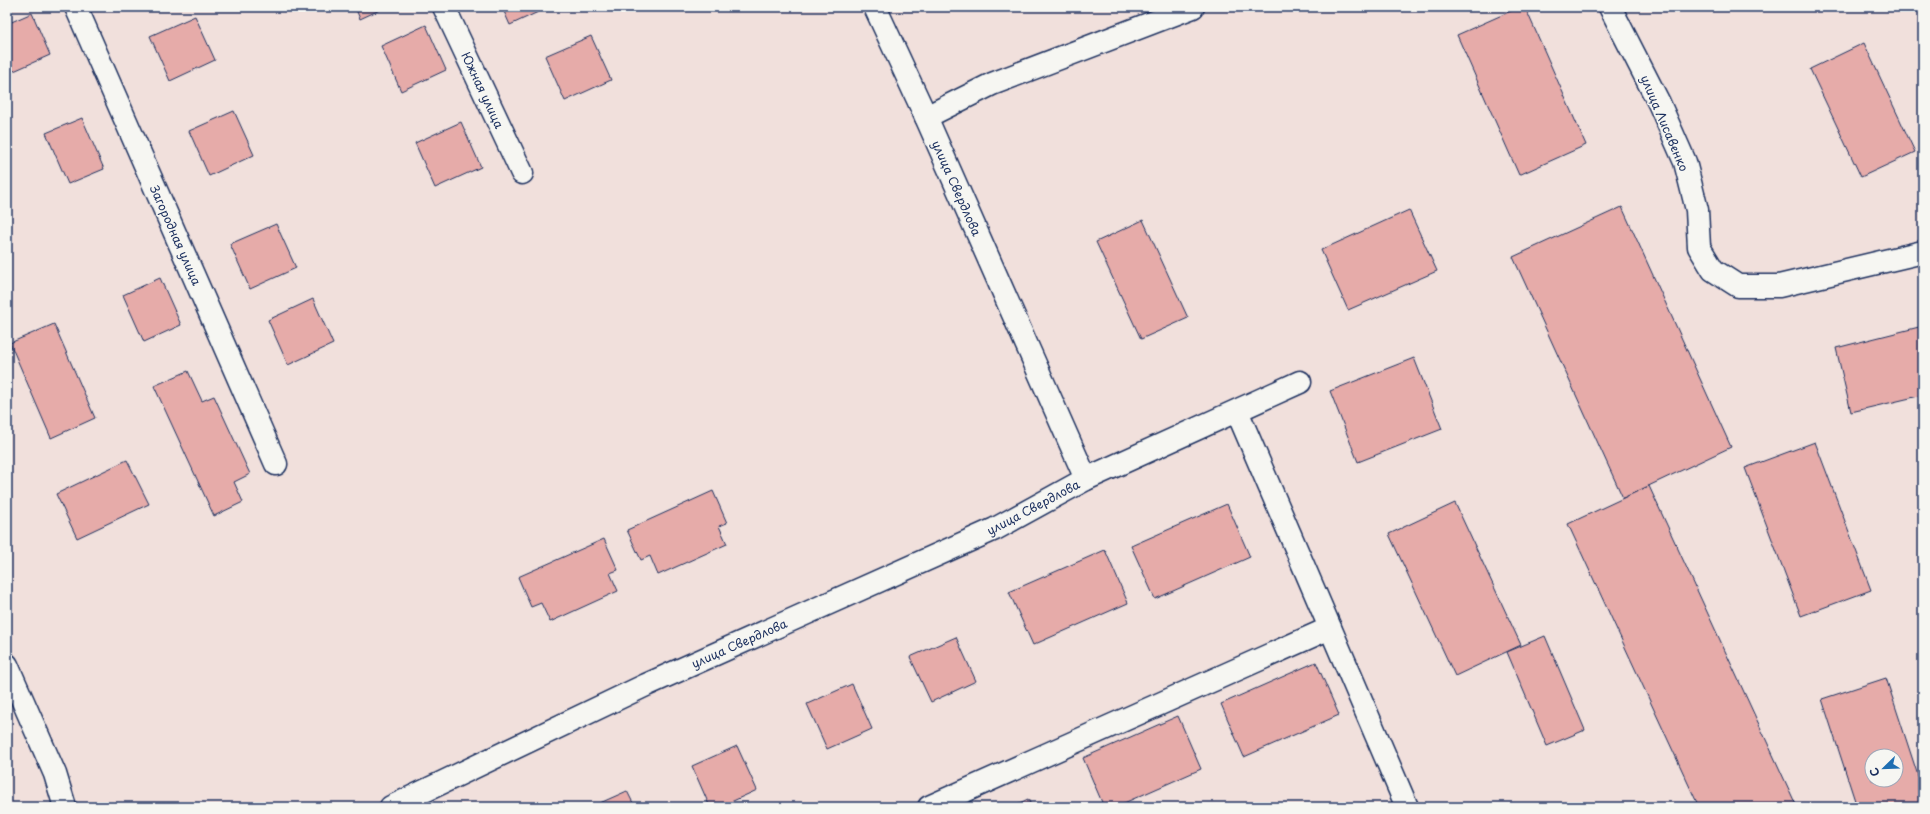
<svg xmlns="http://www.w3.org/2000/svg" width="1930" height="814" font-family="'Playpen Sans',sans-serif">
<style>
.building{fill:#e6aba9;stroke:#1b2f5e;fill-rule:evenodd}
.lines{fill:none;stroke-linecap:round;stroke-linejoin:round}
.street-casing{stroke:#1b2f5e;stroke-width:25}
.secondary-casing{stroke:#1b2f5e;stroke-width:25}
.street{stroke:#f6f6f2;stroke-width:22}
.secondary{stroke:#f6f6f2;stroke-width:22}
.labels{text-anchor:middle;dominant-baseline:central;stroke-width:3;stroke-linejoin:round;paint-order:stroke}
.street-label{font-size:12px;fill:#1b2f5e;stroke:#f6f6f2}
</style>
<rect width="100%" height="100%" fill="#f1e0dc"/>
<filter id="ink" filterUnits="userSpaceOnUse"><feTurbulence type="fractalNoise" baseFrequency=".025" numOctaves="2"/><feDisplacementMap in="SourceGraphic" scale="8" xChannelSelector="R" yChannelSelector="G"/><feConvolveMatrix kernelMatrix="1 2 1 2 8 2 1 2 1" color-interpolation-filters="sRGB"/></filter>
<g filter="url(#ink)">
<g class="building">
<path d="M355 7H386L360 19Z"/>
<path d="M502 7H549L510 25Z"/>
<path d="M1520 7H1525L1586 145 1519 175 1457 35Z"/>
<path d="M32 13 50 55 7 74V24Z"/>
<path d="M195 16 215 60 170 81 150 36Z"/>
<path d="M426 25 446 70 401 91 381 46Z"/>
<path d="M591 36 611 80 565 101 545 56Z"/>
<path d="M1864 43 1915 152 1861 177 1810 69Z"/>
<path d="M234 111 254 155 209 176 189 131Z"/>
<path d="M82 118 104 169 68 184 46 133Z"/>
<path d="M461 122 481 167 435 188 415 143Z"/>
<path d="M1622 207 1731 447 1623 498 1513 257Z"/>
<path d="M1409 210 1437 271 1348 310 1321 250Z"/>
<path d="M1143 220 1188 318 1141 339 1096 242Z"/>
<path d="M276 224 296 268 250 289 230 244Z"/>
<path d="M160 278 181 325 144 342 123 295Z"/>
<path d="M313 299 333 344 288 365 268 320Z"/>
<path d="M54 324 95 418 51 438 10 343Z"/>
<path d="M1923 326V395L1851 412 1836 348Z"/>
<path d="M1414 358 1442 429 1358 462 1330 391Z"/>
<path d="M188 371 202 401 214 396 250 474 234 482 243 502 214 516 154 386Z"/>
<path d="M1815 442 1871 590 1801 616 1745 468Z"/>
<path d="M127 460 149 504 77 538 56 494Z"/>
<path d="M1649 486 1797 807H1699L1568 524Z"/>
<path d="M713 491 727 523 719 526 727 544 658 575 650 556 641 560 627 530Z"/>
<path d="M1455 503 1521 645 1455 676 1389 534Z"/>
<path d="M1227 504 1250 557 1155 599 1131 546Z"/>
<path d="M604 539 618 570 610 573 618 591 550 622 541 603 531 607 518 577Z"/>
<path d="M1105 550 1128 603 1033 645 1009 592Z"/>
<path d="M1545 636 1585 730 1547 746 1507 652Z"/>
<path d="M956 637 976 681 931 702 910 657Z"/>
<path d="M1316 662 1339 715 1244 757 1221 704Z"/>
<path d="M1886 678 1923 791V807H1857L1822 699ZM1872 756H1896V780H1872Z"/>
<path d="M852 684 872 729 827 749 807 704Z"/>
<path d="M1178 716 1201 769 1115 807H1104L1083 758Z"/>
<path d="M737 746 757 790 720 807H710L692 766Z"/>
<path d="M627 791 635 807H591Z"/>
<path d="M1028 799 1032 807H1011Z"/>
</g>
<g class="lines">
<g class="street-casing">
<g id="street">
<path d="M76 7 276 464"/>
<path d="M444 7 522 173"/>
<path d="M875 7 926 117 1086 479"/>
<path d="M1610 7 1659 103 1685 162 1697 210 1699 247 1713 270 1738 286H1779L1923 252"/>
<path d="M926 117 992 84 1193 7"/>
<path d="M1237 411 1407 807"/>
<path d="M391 807 646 685 995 529 1086 479 1300 382"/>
<path d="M929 807 1330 628"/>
</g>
</g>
<g class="secondary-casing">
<path id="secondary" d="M7 665 55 774 65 807"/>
</g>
<use href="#street" class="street"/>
<use href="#secondary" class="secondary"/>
</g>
</g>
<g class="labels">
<g class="street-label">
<text transform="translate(483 90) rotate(65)">Южная улица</text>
<text transform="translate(1665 123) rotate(67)">улица Лисавенко</text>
<text transform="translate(957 188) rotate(66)">улица Свердлова</text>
<text transform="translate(176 235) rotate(66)">Загородная улица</text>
<text transform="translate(1033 507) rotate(-28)">улица Свердлова</text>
<text transform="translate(739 643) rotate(-24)">улица Свердлова</text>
</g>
</g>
<rect width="1930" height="814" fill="none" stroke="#f6f6f2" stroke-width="24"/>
<rect x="12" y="12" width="1906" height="790" fill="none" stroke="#1b2f5e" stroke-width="1.5" filter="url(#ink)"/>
<g transform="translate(1884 768) rotate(247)"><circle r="19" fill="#f6f6f2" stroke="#9ea6b7"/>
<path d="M0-3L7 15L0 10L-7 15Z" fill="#1f6fb2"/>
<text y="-6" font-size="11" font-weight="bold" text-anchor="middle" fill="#1b2f5e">С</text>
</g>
</svg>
